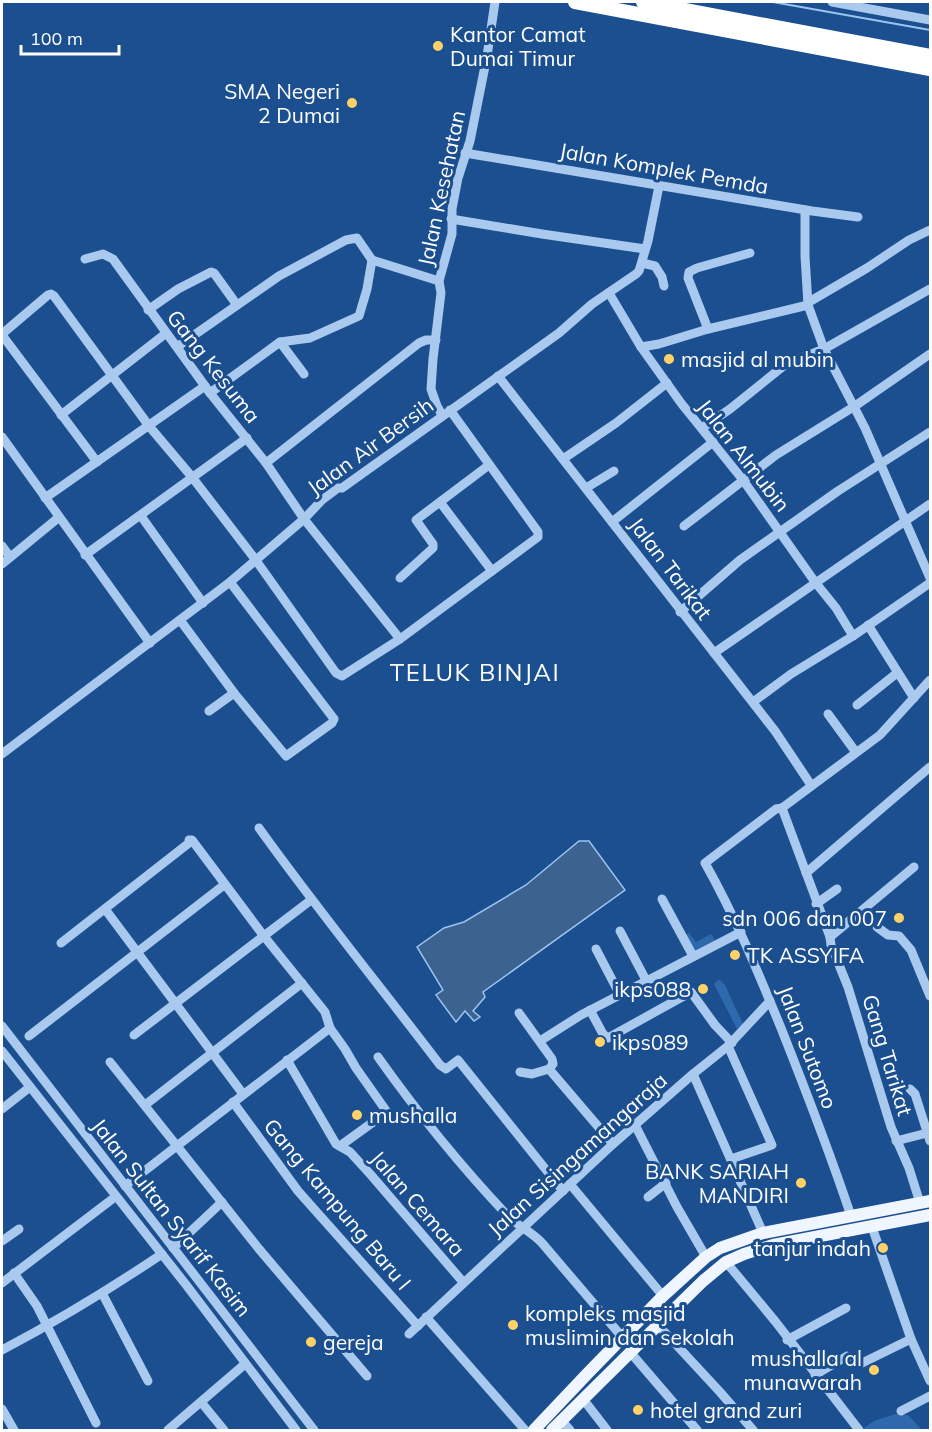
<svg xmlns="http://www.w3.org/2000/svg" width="932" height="1432" font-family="Mulish,sans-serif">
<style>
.green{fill:#2e69ad}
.water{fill:#3c6290;stroke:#9cc4f0;stroke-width:1.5}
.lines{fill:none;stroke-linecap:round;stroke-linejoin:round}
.stream{stroke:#9cc4f0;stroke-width:2}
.minor{stroke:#a9c9ee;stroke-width:9}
.major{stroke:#f0f6ff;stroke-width:12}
.highway{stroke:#fff;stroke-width:14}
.poi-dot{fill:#ffd166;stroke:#1b4f8f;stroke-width:2}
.labels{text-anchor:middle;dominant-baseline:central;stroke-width:6;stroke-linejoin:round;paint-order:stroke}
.poi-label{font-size:21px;fill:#fff;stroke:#1b4f8f;text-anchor:start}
.street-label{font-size:21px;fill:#fff;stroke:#1b4f8f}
.quarter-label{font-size:24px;letter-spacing:1.5px;fill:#fff;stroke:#1b4f8f}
</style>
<rect width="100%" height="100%" fill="#1b4f8f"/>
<g class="green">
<path d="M689 933 696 942 711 934 717 943 694 953 684 936Z"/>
<path d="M719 979 725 985 743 1024 737 1029 714 984Z"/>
<path d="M895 1414 908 1415 922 1430H866L864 1428 874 1421Z"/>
</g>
<path class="water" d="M579 841H589L625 890 483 992 485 997 473 1011 480 1017 474 1021 465 1011 456 1022 436 995 443 990 417 947 444 928 464 922 526 885Z"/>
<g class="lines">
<path class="stream" d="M773 2 930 30"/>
<g class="minor">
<path d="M832 2 930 20"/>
<path d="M465 153 812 211 858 217"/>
<path d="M805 210V256L808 305 824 349 865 428 930 578"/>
<path d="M451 219 542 234 645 249"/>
<path d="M85 259 103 254 113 259 210 393 266 463 304 519 400 639"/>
<path d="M372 260 439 281"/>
<path d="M642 263 655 266 662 277 664 286"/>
<path d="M609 293 641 347 681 403 743 480 815 582 836 608 853 636"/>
<path d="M809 302 867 268 909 240 930 230"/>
<path d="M148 310 178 289 211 272 214 273 237 305"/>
<path d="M708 329 688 278 689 272 697 268 750 253"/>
<path d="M2 334 48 295 51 294 54 296 149 426 192 477 255 559 336 673 342 676 400 639 538 537V532L450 410"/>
<path d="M2 335 97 462"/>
<path d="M280 342 304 374"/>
<path d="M177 347 279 276 346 240 357 238 372 260"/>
<path d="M641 347 659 344 708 329 808 305"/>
<path d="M498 376 775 731 811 785"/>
<path d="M210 393 280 342 310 338 359 316 367 289 372 260"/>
<path d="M61 415 165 334"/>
<path d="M442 415 437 406 431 389 433 359 441 293 439 281 452 234V209L458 178 470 141 487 56 495 2"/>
<path d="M702 428 730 409 786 364 824 349 930 289"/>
<path d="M2 437 150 643"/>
<path d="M563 459 616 423 667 383"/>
<path d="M266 463 419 343 426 340H436"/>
<path d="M586 488 614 471"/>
<path d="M45 498 205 386"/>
<path d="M440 502 492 571"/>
<path d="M141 516 203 603"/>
<path d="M612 522 713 442"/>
<path d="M684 526 776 455 855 406 930 354"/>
<path d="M2 546 10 557"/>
<path d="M85 555 247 438"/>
<path d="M2 564 58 518"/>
<path d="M400 578 433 548V544L416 520 489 465"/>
<path d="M680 612 740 560 838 491 930 432"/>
<path d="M180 620 234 693 286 756 332 723 334 719 230 582"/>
<path d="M868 625 914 698"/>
<path d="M714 653 930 504"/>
<path d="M753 702 791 674 853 636 930 583"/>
<path d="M857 705 897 673"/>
<path d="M209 711 234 693"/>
<path d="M828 714 855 751"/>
<path d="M2 754 230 582 304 519 322 500 338 488H342L559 333 592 304 636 274 639 271 648 241 659 186"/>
<path d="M782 808 776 809 705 863C735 916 758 972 781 1028 806 1091 830 1153 851 1216"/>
<path d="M259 828C317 909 380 986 440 1065L446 1069 458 1060 563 1191"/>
<path d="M806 873 930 767"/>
<path d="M662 899 693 956"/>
<path d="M816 904 837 889"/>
<path d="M105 909 243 1094"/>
<path d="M877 927 888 935 899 936 911 950 930 996"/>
<path d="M620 931 647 982"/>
<path d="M830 937 914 867"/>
<path d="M61 943 189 843V840H192L263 935 317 1002 325 1012 330 1028 345 1049 356 1068 387 1112 340 1146"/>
<path d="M596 949 620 995"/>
<path d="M590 1010 603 1034 608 1038 691 992 715 1025 732 1043"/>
<path d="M519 1013 552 1059 553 1064 549 1069 613 1144"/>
<path d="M2 1026 314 1430"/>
<path d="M134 1035 311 900"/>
<path d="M29 1036 224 885"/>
<path d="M540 1041 581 1015 741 932"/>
<path d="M728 1046 772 1145 731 1159"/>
<path d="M2 1051 187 1286 296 1430"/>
<path d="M378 1057C417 1112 460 1165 506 1214 517 1226 531 1231 542 1243L623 1338"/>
<path d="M287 1060 336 1144 350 1152 371 1175 463 1282"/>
<path d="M110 1062 259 1249 367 1376"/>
<path d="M520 1072 532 1074 549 1069"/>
<path d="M693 1074 763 1233"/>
<path d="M910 1089 915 1094 930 1141"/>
<path d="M233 1102 298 1191 418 1326"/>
<path d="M145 1105 302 983"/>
<path d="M2 1109 30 1087"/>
<path d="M635 1125 677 1207 706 1257"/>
<path d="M896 1141 927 1133"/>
<path d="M570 1184 663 1296"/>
<path d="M125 1186 330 1028"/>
<path d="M648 1197 666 1183"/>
<path d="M920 1203 909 1168 891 1127 848 987 831 945 830 937 782 808 880 735 930 680"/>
<path d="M872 1227 911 1339 930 1381"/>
<path d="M2 1241 19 1229"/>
<path d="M173 1248 222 1202"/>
<path d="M726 1262 775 1321 859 1430"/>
<path d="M14 1273 37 1306 96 1423"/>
<path d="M2 1283 115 1197"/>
<path d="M102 1293 148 1381"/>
<path d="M426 1317 525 1430"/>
<path d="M658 1325 720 1392 753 1430"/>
<path d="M409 1334 613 1144 693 1074 728 1046 770 1001"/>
<path d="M787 1340 846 1308"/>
<path d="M2 1350C57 1321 110 1289 162 1254"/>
<path d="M630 1352 697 1430"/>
<path d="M815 1375 847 1356 860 1364 911 1339"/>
<path d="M583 1399 607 1430"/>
<path d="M201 1402 224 1430"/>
<path d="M2 1409 14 1430"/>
<path d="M901 1411 930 1396"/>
<path d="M561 1420 570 1430"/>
<path d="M168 1430 245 1364"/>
</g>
<g class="major">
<path d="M534 1430 588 1373 663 1296 706 1257 720 1248 763 1233 930 1201"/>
<path d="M552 1430 658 1325 703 1281 726 1262 744 1254 773 1245 930 1215"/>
</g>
<g class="highway">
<path d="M575 2 930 69"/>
<path d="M643 2 930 56"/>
</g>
</g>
<g class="poi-dot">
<circle cx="438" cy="46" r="6"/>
<circle cx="352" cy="103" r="6"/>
<circle cx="669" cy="359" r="6"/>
<circle cx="899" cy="918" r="6"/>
<circle cx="735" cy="955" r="6"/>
<circle cx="703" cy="989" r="6"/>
<circle cx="600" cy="1042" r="6"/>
<circle cx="357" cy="1115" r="6"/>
<circle cx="801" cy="1183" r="6"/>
<circle cx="883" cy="1248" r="6"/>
<circle cx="513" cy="1325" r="6"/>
<circle cx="311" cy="1342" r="6"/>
<circle cx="874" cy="1370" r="6"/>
<circle cx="638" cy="1410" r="6"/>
</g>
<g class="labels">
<g class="poi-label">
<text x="450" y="34">Kantor Camat<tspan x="450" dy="24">Dumai Timur</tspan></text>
<text x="340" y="91" text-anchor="end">SMA Negeri<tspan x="340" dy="24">2 Dumai</tspan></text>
<text x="681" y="359">masjid al mubin</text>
<text x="887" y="918" text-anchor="end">sdn 006 dan 007</text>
<text x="747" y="955">TK ASSYIFA</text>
<text x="691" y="989" text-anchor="end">ikps088</text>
<text x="612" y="1042">ikps089</text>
<text x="369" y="1115">mushalla</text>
<text x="789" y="1171" text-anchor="end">BANK SARIAH<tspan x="789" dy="24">MANDIRI</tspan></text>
<text x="871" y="1248" text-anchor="end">tanjur indah</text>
<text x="525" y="1313">kompleks masjid<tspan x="525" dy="24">muslimin dan sekolah</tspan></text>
<text x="323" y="1342">gereja</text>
<text x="862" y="1358" text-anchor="end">mushalla al<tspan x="862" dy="24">munawarah</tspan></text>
<text x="650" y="1410">hotel grand zuri</text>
</g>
<g class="street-label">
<text transform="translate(664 168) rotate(10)">Jalan Komplek Pemda</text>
<text transform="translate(441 188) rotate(-78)">Jalan Kesehatan</text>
<text transform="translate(214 366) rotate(52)">Gang Kesuma</text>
<text transform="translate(370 446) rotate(-36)">Jalan Air Bersih</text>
<text transform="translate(744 455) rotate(52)">Jalan Almubin</text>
<text transform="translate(671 568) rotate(53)">Jalan Tarikat</text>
<text transform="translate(808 1047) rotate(69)">Jalan Sutomo</text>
<text transform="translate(888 1055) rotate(73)">Gang Tarikat</text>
<text transform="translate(577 1154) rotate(-42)">Jalan Sisingamangaraja</text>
<text transform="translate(418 1203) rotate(49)">Jalan Cemara</text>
<text transform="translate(338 1204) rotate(50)">Gang Kampung Baru I</text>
<text transform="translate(172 1217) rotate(52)">Jalan Sultan Syarif Kasim</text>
</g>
<g class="quarter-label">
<text x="475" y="672">TELUK BINJAI</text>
</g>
</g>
<rect width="932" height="1432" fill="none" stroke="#ffffff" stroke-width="6"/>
<path d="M21 45v9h98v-9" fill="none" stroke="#ffffff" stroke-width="3"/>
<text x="30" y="45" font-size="18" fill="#ffffff" stroke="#1b4f8f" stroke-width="4.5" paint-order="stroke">100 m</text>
</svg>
